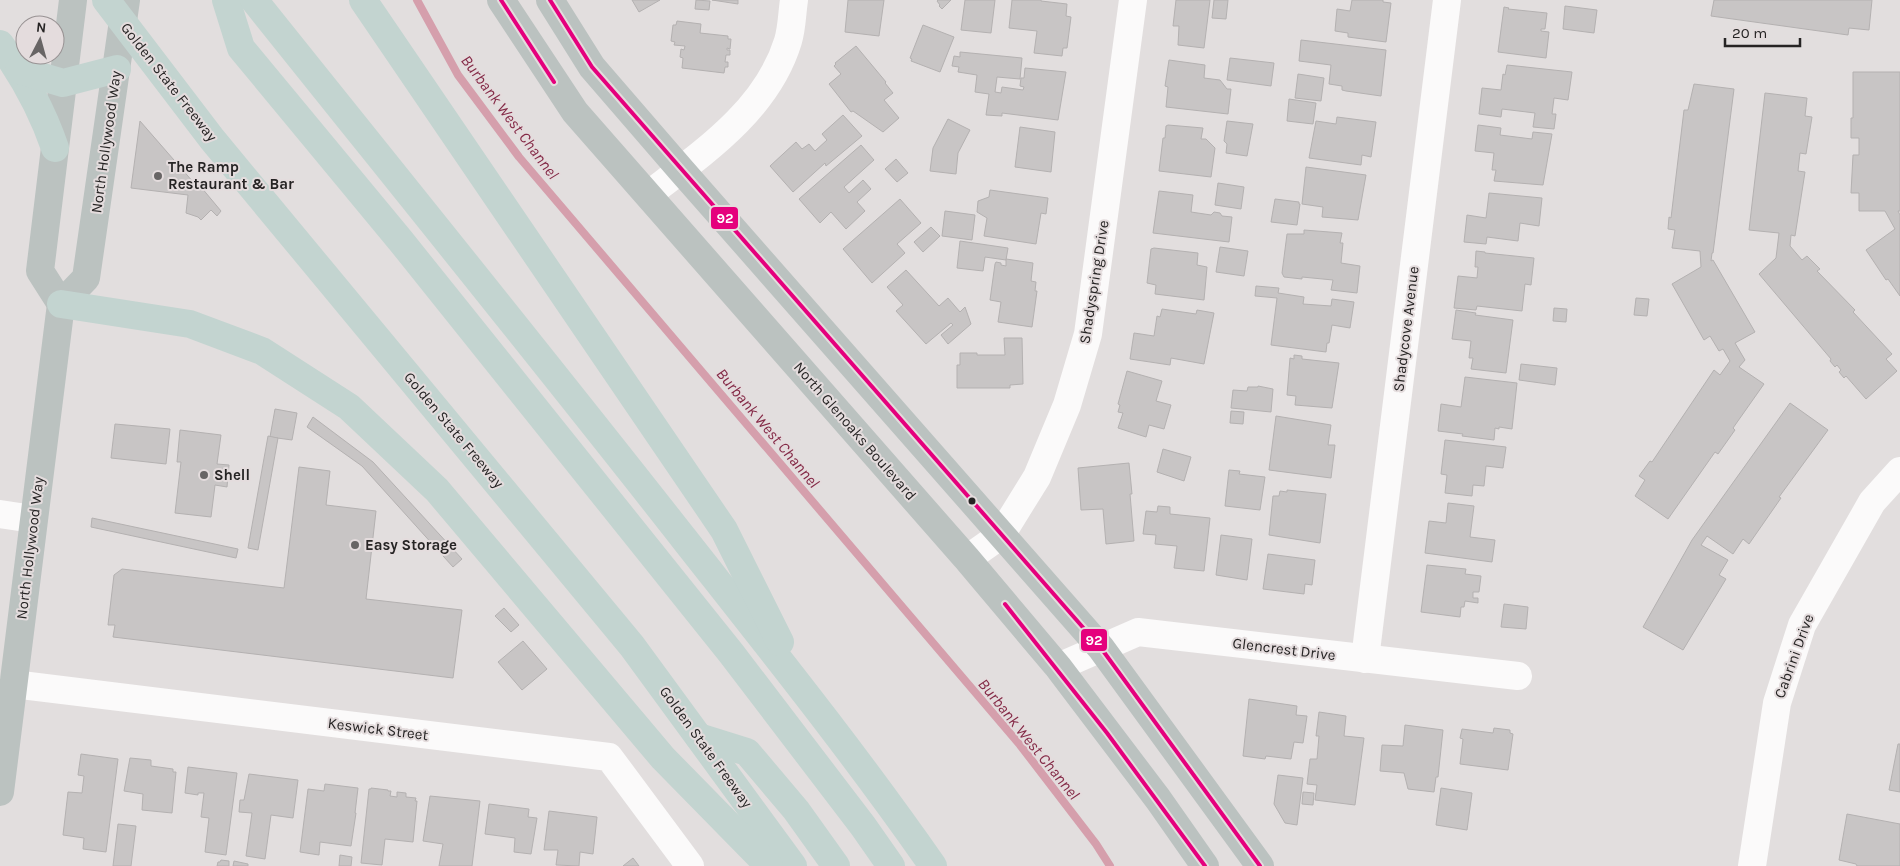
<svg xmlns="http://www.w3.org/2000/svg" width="1900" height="866" font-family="Karla,sans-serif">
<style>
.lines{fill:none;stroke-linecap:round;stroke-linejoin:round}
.stream{stroke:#d59fac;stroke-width:8}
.building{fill:#c8c5c5;stroke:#b4b1b1}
.minor{stroke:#fbfafa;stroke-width:28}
.major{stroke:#bbc2c0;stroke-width:28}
.highway{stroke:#c3d4d0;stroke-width:28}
.bus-1-casing{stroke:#e4dcdd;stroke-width:8}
.bus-1{stroke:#e5007d;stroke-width:4}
.poi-dot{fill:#686565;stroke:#e4dcdd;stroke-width:2}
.bus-dot{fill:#262424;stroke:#e4dcdd;stroke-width:2}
.labels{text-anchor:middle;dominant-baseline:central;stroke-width:4;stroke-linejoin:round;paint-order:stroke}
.street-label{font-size:15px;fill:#262424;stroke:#e4dcdd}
.poi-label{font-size:15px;font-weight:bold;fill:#262424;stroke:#e4dcdd;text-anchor:start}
.water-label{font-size:16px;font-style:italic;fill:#842a47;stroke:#e4dcdd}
.line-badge{stroke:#e4dcdd;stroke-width:2}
.badge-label{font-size:14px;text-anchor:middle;font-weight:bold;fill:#fff}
</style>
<rect width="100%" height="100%" fill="#e2dede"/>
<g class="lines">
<path class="stream" d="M417 0 458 75 519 157 1020 745 1096 844 1110 866"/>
</g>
<g class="building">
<path d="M632 0H660L639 12Z"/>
<path d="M696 0 710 1 709 10 695 9Z"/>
<path d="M712 0H738V4Z"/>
<path d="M848 0H884L879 36 845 32Z"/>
<path d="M938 0H951L942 9 939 6 940 5 937 1Z"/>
<path d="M965 0H995L991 33 961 30Z"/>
<path d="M1012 0H1041V1L1067 4 1066 16 1071 17 1067 48H1063L1062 56 1034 53 1037 31 1009 28Z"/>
<path d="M1176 0H1210L1204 48 1178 45 1179 26H1173Z"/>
<path d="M1214 0H1228L1226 19 1212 18Z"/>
<path d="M1352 0H1383V2L1391 3 1386 42 1348 37V33L1335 31 1337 9 1350 11Z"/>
<path d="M1714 0H1872L1869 30 1849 28 1848 35 1711 16Z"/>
<path d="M1565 6 1597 10 1594 33 1563 29Z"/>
<path d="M1504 7 1509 8 1508 9 1547 13 1545 29H1541V31L1549 32 1546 58 1498 52Z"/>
<path d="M677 21 701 24 700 33 728 36V39H731L730 49 727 48V50H730V55H726L725 62H728V67H725L724 73 682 68 683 58 680 57 681 49 684 50 685 46 674 45 675 42 671 41 673 25H676Z"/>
<path d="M923 25 954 37 940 72 911 61 912 59 910 58Z"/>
<path d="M1301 40 1386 50 1381 96 1346 91 1342 90V86L1329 84 1331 65 1299 61Z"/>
<path d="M856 46 886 82 885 83 893 93 884 100 899 118 883 132 853 111 851 112 829 84 841 74 834 66 836 64 835 63Z"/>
<path d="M960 52 1022 58 1020 79 997 77 995 92 1001 93 1002 87 1023 90 1024 87 1020 86 1021 78H1024L1025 68 1066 72 1058 120 1002 113V116L986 115 989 94 975 92 977 75 958 72 959 67 952 66 954 56 960 57Z"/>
<path d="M1230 58 1274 63 1271 86 1227 80Z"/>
<path d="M1169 60 1205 65 1204 78 1220 80 1227 89H1231L1228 114 1166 107 1168 87 1165 86Z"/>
<path d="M1507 65 1572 72 1568 100 1554 98 1552 114H1556L1554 129 1533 127 1535 113 1502 109 1501 117 1479 114 1482 88 1501 90 1503 74 1505 75Z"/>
<path d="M1853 72H1900V211H1898L1900 215V296L1888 279 1886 280 1866 250 1895 229 1885 211H1859V193H1851L1853 155H1859V138H1851V118H1853Z"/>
<path d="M1298 74 1324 78 1321 101 1295 98Z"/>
<path d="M1694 84 1734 89 1713 253H1712L1711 261 1713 260 1755 332 1735 343 1745 360 1739 367 1764 384 1733 428 1735 430 1718 454 1715 452 1668 519 1635 496 1645 480 1639 476 1650 461 1652 462 1714 370 1720 375 1730 361 1723 349 1719 351 1710 336 1704 340 1672 284 1701 267 1700 251 1672 248 1675 230 1668 229 1669 217 1671 218 1684 110H1688Z"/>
<path d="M1765 93 1807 98 1805 116 1812 117 1806 154 1800 153 1798 171 1805 172 1795 236 1791 235 1790 246 1802 260 1807 256 1820 269 1817 271 1855 310 1853 312 1892 354 1886 359 1897 371 1866 399 1846 376 1844 378 1839 372 1841 370 1837 365 1835 367 1830 361 1831 359 1759 274 1776 258 1779 233 1749 230Z"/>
<path d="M1289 99 1316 103 1313 124 1287 121Z"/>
<path d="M843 115 862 136 826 166 825 163 793 192 770 166 796 142 802 149 809 144 815 151 827 140 822 134Z"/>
<path d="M1337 117 1376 122 1371 157 1362 155 1361 165 1309 158 1316 121 1336 124Z"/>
<path d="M948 119 970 130 958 153 956 174 930 171 933 148Z"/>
<path d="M140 121 194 183 196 181 221 211 217 216 211 210 201 220 198 217 186 213 188 195 131 188Z"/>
<path d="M1227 121 1253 124 1247 156 1226 153 1227 144 1224 141Z"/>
<path d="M1168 125 1203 128 1201 139H1206L1215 148 1211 177 1159 171 1163 138H1165L1166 126Z"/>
<path d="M1478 125 1501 128 1500 135 1532 139 1533 132 1552 134 1543 185 1494 181 1496 170H1492L1494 153 1475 151Z"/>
<path d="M1020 127 1055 132 1051 172 1015 167Z"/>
<path d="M861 145 874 160 844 187 849 193 863 180 871 189 857 202 865 211 846 229 831 212 820 223 799 199Z"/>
<path d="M896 159 908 173 897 182 885 169Z"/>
<path d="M1306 167 1366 175 1358 220 1322 217 1323 207 1302 204Z"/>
<path d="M1218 183 1244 187 1241 209 1215 205Z"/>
<path d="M990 190 1048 198 1046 214 1041 213 1036 244 984 236 987 218 977 212 978 201 989 197Z"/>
<path d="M1159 191 1193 195 1191 212 1211 215 1214 212 1220 213 1222 216 1232 217 1229 242 1153 233Z"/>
<path d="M1489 193 1542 198 1539 226 1520 223 1518 241 1487 237 1486 244 1464 242 1467 215 1486 218Z"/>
<path d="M900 199 921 223 897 244 905 253 872 283 843 249Z"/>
<path d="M1275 199 1299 202V204H1300L1297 225 1271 222Z"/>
<path d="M945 211 975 215 972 240 942 236Z"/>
<path d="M931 227 940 236 923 252 914 242Z"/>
<path d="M1304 230 1342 233 1340 243H1343L1341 263 1360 266 1357 293 1331 290 1333 280 1302 277V279L1284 277 1282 273 1287 234H1304Z"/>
<path d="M960 241 1008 248 1006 260 985 257 983 271 957 268Z"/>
<path d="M1220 247 1248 251 1244 276 1216 272Z"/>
<path d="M1154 248 1198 253 1197 265 1207 267 1204 300 1155 294 1156 285 1147 283 1151 249Z"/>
<path d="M1476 251 1485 252V253L1534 258 1531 285 1525 284 1522 311 1477 306 1476 310 1454 308 1458 276 1477 278 1478 267H1475Z"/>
<path d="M1006 259 1033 263 1031 281 1036 282 1035 291H1037L1032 327 998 322 1001 302 990 300 995 264 996 262 1001 263V265L1006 266Z"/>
<path d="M906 270 939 306 948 298 960 312 965 307 971 324 948 344 941 335 953 325 951 323 926 344 896 311 903 305 887 287Z"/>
<path d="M1256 286 1279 288 1278 293 1304 297 1303 304 1331 306 1332 299 1354 302 1350 328 1332 325 1329 343H1327L1326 352 1271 345 1277 298 1255 296Z"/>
<path d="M1636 298 1649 299 1647 316 1634 315Z"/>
<path d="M1554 308 1567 309 1566 322 1553 321Z"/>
<path d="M1162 309 1196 314 1197 310 1214 313 1204 364 1171 358 1170 365 1130 359 1134 333 1154 336 1157 316 1160 317Z"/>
<path d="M1456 310 1476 313 1475 315 1513 320 1506 373 1471 369 1473 358H1469L1471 341 1452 339Z"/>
<path d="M1004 338H1022L1023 384 1010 385V388H957V365H960V353H977V355H1005Z"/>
<path d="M1294 355 1302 356V359L1339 363 1332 408 1295 405 1296 396 1287 395 1290 358 1294 359Z"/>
<path d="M1521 364 1557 368 1555 385 1519 380Z"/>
<path d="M1127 371 1162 381 1156 401 1171 405 1164 429 1149 425 1146 437 1118 428 1123 413 1118 412 1120 405 1118 404Z"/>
<path d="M1465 377 1517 383 1512 429 1499 427V429L1495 428 1494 440 1462 436 1463 434 1438 431 1441 404 1461 407Z"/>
<path d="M1258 386 1273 389 1271 412 1231 408 1233 390 1247 391 1248 387H1258Z"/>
<path d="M1790 403 1828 430 1779 497 1781 498 1749 544 1743 539 1733 554 1707 536 1701 545 1728 560 1719 575 1726 579 1683 650 1643 627 1692 540Z"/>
<path d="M275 409 297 413 292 440 270 437Z"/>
<path d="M1231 411 1244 412 1243 424 1230 423Z"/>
<path d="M1276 416 1331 425 1328 445H1335L1331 478 1269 470Z"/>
<path d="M313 417 373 462 462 559 453 567 362 466 307 427Z"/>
<path d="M115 424 170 429 166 464 111 458Z"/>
<path d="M180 430 221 435 217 464 229 465 227 487 215 485 211 517 175 513 181 462H177Z"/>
<path d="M268 436 278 438 258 550 248 548Z"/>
<path d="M1445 440 1506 447 1503 468 1486 466 1484 486 1473 485 1472 496 1445 493 1447 475 1441 474Z"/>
<path d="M1163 449 1191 457 1184 481 1157 472Z"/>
<path d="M1129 463 1132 494H1130L1134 541 1106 544 1103 509 1081 510 1078 468Z"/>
<path d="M299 467 330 471 326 505 376 511 366 599 462 610 453 678 113 637 115 625H108L114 575 122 569 284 588Z"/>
<path d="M1229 470 1240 471 1239 474 1265 477 1260 510 1225 506Z"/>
<path d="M1287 490 1326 494 1320 543 1269 535 1273 496H1279L1280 491 1287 492Z"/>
<path d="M1448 503 1474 506 1470 537 1495 540 1492 562 1425 553 1429 521 1446 523Z"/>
<path d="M1158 506 1170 507V514L1210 518 1204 571 1174 568 1177 546 1155 544 1156 535 1143 534 1146 511 1157 512Z"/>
<path d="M92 518 238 549 236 558 91 527Z"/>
<path d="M1221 535 1252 539 1247 580 1216 575Z"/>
<path d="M1268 554 1315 560 1312 585 1305 584 1304 594 1263 589Z"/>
<path d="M1427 565 1466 569 1465 574 1481 576 1479 592H1473V598H1478V603L1465 601 1464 607H1461L1460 617 1421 612Z"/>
<path d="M1504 604 1528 607 1526 629 1501 627Z"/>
<path d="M504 608 519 625 511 632 495 616Z"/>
<path d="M523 641 547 669 522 690 498 662Z"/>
<path d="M1249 699 1297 706 1296 715 1307 716 1303 743 1294 742 1291 759 1266 756 1265 759 1243 756Z"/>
<path d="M1319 712 1346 716 1344 736 1364 738 1355 805 1315 800 1317 785 1307 784 1310 759H1317L1319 736H1316Z"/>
<path d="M1405 725 1443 730 1438 777H1436L1434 792 1408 789 1404 773 1380 771 1382 745 1403 746Z"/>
<path d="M1494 728 1510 730V733L1513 734 1508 770 1460 764 1463 739 1460 738 1462 729 1493 733Z"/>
<path d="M1898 744H1900V792L1889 790Z"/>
<path d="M81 754 118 759 106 852 83 849 84 838 63 835 68 792 82 793 84 776 78 775Z"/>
<path d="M130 758 151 760V766L173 769V772H176L172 813 142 810 143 794 124 791Z"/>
<path d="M188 767 237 773 226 855 205 852 209 818 201 817 204 793H198V795L185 793Z"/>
<path d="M249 774 298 780 293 818 271 815 265 859 246 856 252 813 239 812 240 800H244Z"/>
<path d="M1278 775 1303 778 1297 825 1285 823 1274 804Z"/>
<path d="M325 784 358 788 355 813H356L351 846 320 842 319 855 300 852 308 789 324 791Z"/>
<path d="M371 788 388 790V791H391L390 796 397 797V792L406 793V797L416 798 415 801H417L413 842 385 839 382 865 361 863 369 789H371Z"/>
<path d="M1441 788 1472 793 1467 830 1436 825Z"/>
<path d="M1303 792 1314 793 1313 805 1302 804Z"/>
<path d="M430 796 480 801 472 866H439L443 844 423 841Z"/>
<path d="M489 804 529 809 528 817 537 818 531 854 514 852 515 838 485 834Z"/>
<path d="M549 811 597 817 593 854 580 852 579 866 556 865 558 850H544Z"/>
<path d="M1847 814 1900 824V866H1857L1856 864 1839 860Z"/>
<path d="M118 824 136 826 131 866H113Z"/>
<path d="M340 855 352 857 351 866H339Z"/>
<path d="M633 858 639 866H623Z"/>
<path d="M221 860 229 861V866H217L218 862H220Z"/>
<path d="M234 861 248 864V866H233Z"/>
</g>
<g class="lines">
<g class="minor">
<path d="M649 194C703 153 767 110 788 41 792 28 792 13 794 0"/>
<path d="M0 514 33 519"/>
<path d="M967 559 1001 535 1037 477 1067 405 1088 334 1133 0"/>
<path d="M1365 659 1447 0"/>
<path d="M1058 667 1138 632 1518 676"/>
<path d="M13 684 609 757 690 866"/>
<path d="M1752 866 1777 703 1802 625 1872 502 1900 471"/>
</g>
<g class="major">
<path d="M501 0 575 112 967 559 1058 667 1158 799 1205 866"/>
<path d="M550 0 592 67 681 170 1101 648 1260 866"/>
<path d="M61 304 40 271 73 0"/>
<path d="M0 792 61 304 86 278 126 0"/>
</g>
<g class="highway">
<path d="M106 0 212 139 632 646 793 866"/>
<path d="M226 0 241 48 400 240 731 653 863 826 891 866"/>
<path d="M254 0C398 180 543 359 685 540 770 648 855 754 933 866"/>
<path d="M363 0 724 530 780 642"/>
<path d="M0 44C24 77 42 110 55 148"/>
<path d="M19 70 63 83 117 69"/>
<path d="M61 304 190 324 262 351 349 407 437 490 663 758 769 866"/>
<path d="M699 737 747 752 796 810 836 866"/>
</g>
<g class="bus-1-casing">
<g id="bus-1">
<path d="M501 0 554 82"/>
<path d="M550 0 592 67 1101 648 1260 866"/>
<path d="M1005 604 1107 733 1205 866"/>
</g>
</g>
<use href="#bus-1" class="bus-1"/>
</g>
<g class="poi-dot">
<circle cx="158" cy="176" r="5"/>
<circle cx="204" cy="475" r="5"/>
<circle cx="355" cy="545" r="5"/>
</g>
<circle class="bus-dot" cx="972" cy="501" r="4.5"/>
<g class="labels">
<g class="street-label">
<text transform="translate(169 82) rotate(52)">Golden State Freeway</text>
<text transform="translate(106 142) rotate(-82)">North Hollywood Way</text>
<text transform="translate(1094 282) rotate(-81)">Shadyspring Drive</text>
<text transform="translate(1406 329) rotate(-83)">Shadycove Avenue</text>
<text transform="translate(454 430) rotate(50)">Golden State Freeway</text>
<text transform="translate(855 431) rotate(49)">North Glenoaks Boulevard</text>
<text transform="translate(30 548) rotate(-83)">North Hollywood Way</text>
<text transform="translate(1284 649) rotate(7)">Glencrest Drive</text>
<text transform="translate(1794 656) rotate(-70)">Cabrini Drive</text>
<text transform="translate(378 729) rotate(7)">Keswick Street</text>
<text transform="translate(706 747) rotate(54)">Golden State Freeway</text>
</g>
<g class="poi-label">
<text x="168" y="167">The Ramp<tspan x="168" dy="17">Restaurant &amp; Bar</tspan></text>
<text x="214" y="475">Shell</text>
<text x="365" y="545">Easy Storage</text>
</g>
<g class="water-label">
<text transform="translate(510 117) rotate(53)">Burbank West Channel</text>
<text transform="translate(768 428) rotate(50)">Burbank West Channel</text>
<text transform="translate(1029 739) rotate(51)">Burbank West Channel</text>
</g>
</g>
<g class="line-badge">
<rect x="710" y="206" width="29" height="24" rx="5" fill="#e5007d"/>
<rect x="1080" y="628" width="28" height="24" rx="5" fill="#e5007d"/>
</g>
<g class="badge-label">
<text x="725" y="223">92</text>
<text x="1094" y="645">92</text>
</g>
<g transform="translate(40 40) rotate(6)"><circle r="24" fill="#e4dcdd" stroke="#989293"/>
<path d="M0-4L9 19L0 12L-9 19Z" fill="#686565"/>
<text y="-8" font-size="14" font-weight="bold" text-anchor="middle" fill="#262424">N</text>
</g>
<path d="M1725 38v8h75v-8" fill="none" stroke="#262424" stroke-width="2.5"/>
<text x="1732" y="38" font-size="15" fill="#262424" stroke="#e4dcdd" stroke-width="4" paint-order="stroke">20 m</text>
</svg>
